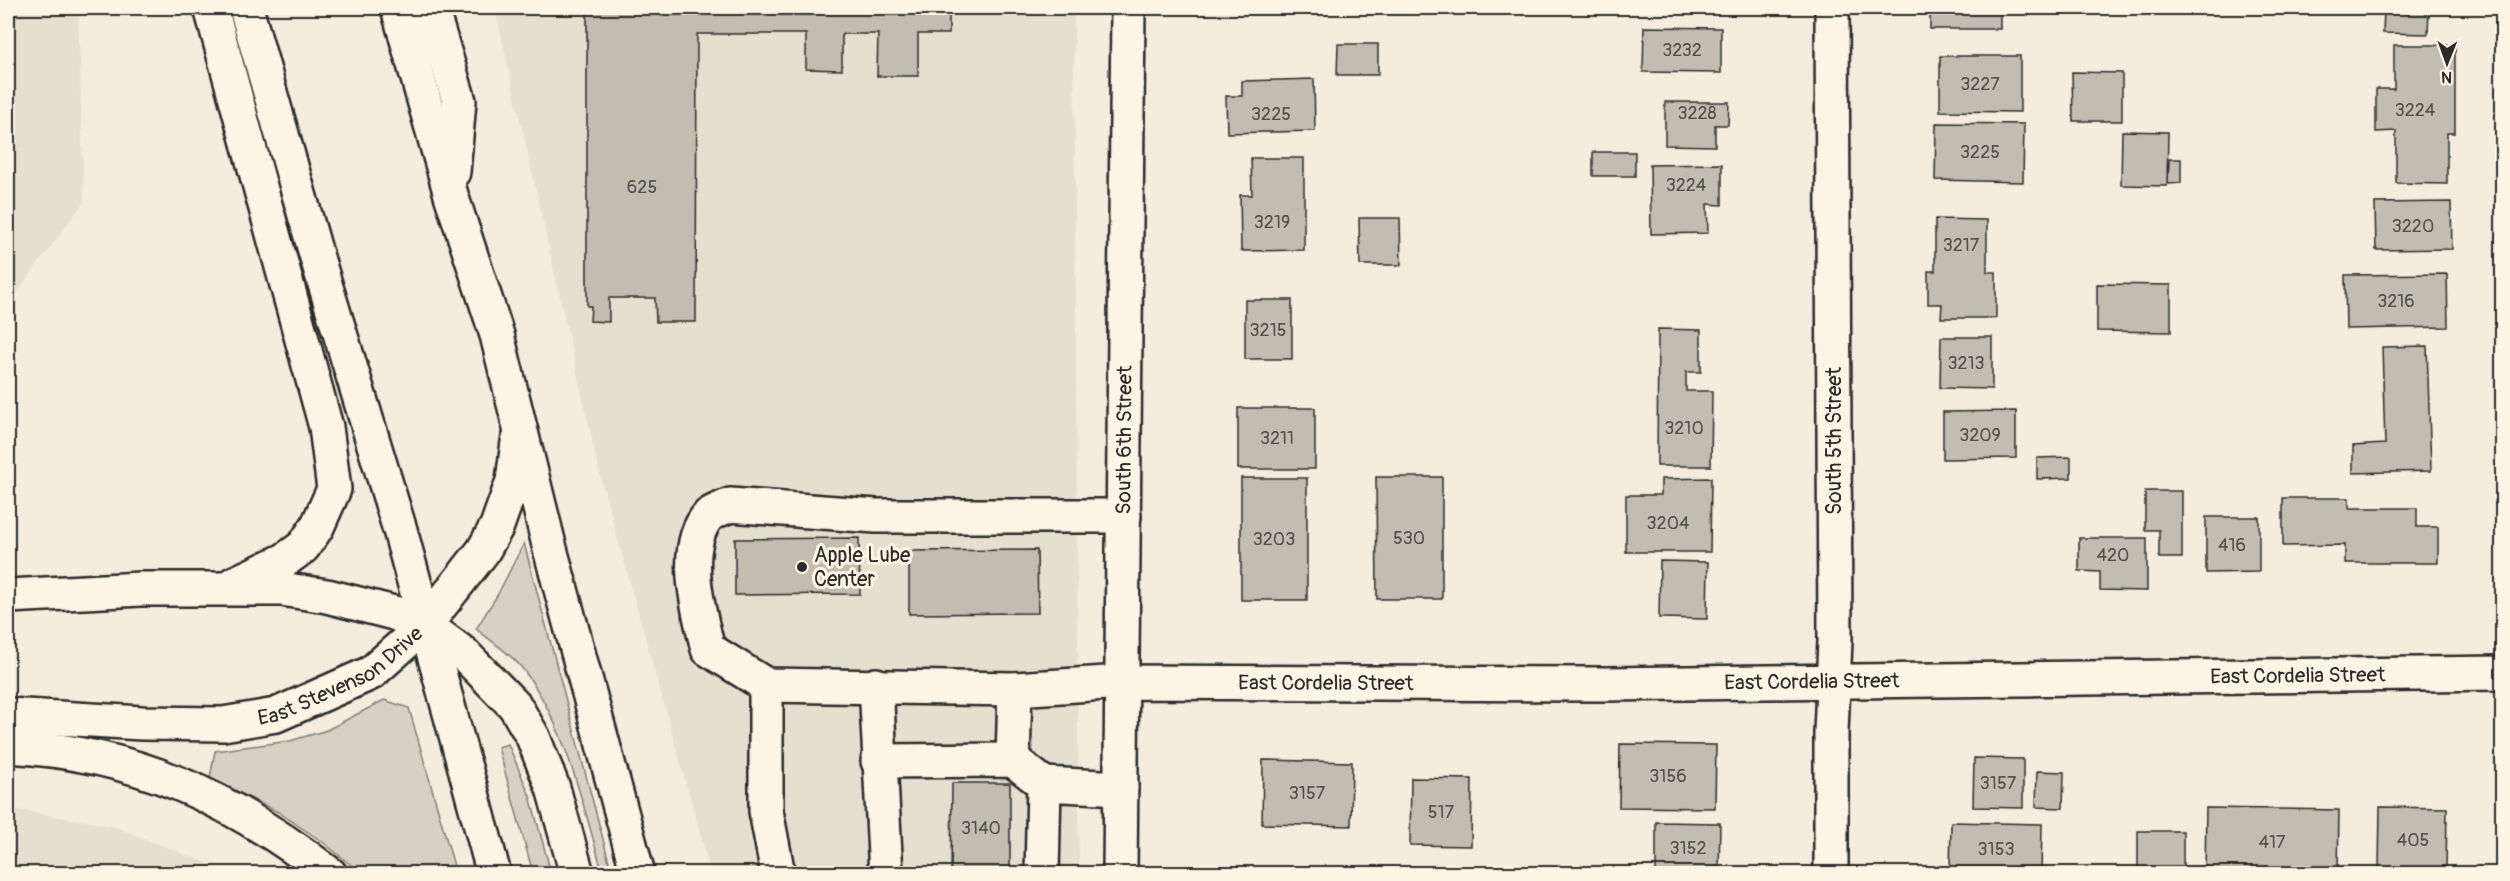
<svg xmlns="http://www.w3.org/2000/svg" width="2510" height="881" font-family="Pangolin,sans-serif">
<style>
.built{fill:#e5dfd0}
.green{fill:#d6d1c4;stroke:#807e78;stroke-width:1.5}
.building{fill:#c2bdb1;stroke:#2b2b2b;stroke-width:1.5}
.lines{fill:none;stroke-linecap:round;stroke-linejoin:round}
.minor-casing{stroke:#2b2b2b;stroke-width:38}
.major-casing{stroke:#2b2b2b;stroke-width:38}
.minor{stroke:#fcf5e5;stroke-width:33}
.major{stroke:#fcf5e5;stroke-width:33}
.poi-dot{fill:#2b2b2b;stroke:#fcf5e5;stroke-width:2}
.labels{text-anchor:middle;dominant-baseline:central;stroke-width:6;stroke-linejoin:round;paint-order:stroke}
.number-label{font-size:18px;fill:#51504c}
.street-label{font-size:21px;fill:#2b2b2b;stroke:#fcf5e5}
.poi-label{font-size:21px;fill:#2b2b2b;stroke:#fcf5e5;text-anchor:start}
</style>
<rect width="100%" height="100%" fill="#f4edde"/>
<filter id="ink" filterUnits="userSpaceOnUse"><feTurbulence type="fractalNoise" baseFrequency=".0167" numOctaves="2"/><feDisplacementMap in="SourceGraphic" scale="12" xChannelSelector="R" yChannelSelector="G"/><feConvolveMatrix kernelMatrix="1 2 1 2 8 2 1 2 1" color-interpolation-filters="sRGB"/></filter>
<g filter="url(#ink)">
<g class="built">
<path d="M8 8H78L84 202 8 304Z"/>
<path d="M495 8H1074L1079 873H711L601 479Z"/>
<path d="M8 808 113 826 214 866 226 873H8Z"/>
</g>
<g class="green">
<path d="M524 543 612 873H603C582 804 567 726 522 668 510 653 491 641 476 629L498 594Z"/>
<path d="M384 700 409 708 456 873H361L324 843 278 812 210 778 215 751 290 741 327 730Z"/>
<path d="M508 744 530 796 551 873H533L498 747Z"/>
</g>
<g class="building">
<path d="M587 8H949V34H918V76H877L878 34H842V70L806 69V34H697L696 322H656L655 298H609V322L590 321 591 306H587Z"/>
<rect x="1930" y="8" width="70" height="21"/>
<path d="M2384 8H2429L2428 34 2383 33Z"/>
<path d="M1644 27 1721 28V73L1643 72Z"/>
<path d="M1338 44H1378V75H1337Z"/>
<path d="M2394 45H2455V133H2447V184L2396 183V131L2376 132V89H2394Z"/>
<path d="M1940 56H2020V112L1940 111Z"/>
<path d="M2072 72 2122 73V121H2073Z"/>
<path d="M1314 79 1315 131 1227 133 1226 96H1242V81Z"/>
<path d="M1665 102H1729L1728 125H1715V146L1665 145Z"/>
<path d="M1936 123 2024 124 2023 182 1935 180Z"/>
<path d="M2122 131 2168 132 2167 186 2121 185Z"/>
<rect x="1593" y="152" width="42" height="24"/>
<path d="M1251 158H1304V250L1241 251 1240 195H1252Z"/>
<path d="M2169 159H2181V183L2168 184Z"/>
<path d="M1722 164V205L1707 204 1708 233 1651 234 1650 165Z"/>
<path d="M2451 202 2452 249 2376 250 2375 203Z"/>
<path d="M1359 218H1400L1401 265H1360Z"/>
<path d="M1935 219 1987 220V272H1996V318H1941L1942 304H1928V271H1935Z"/>
<path d="M2447 274 2448 327 2346 329 2345 275Z"/>
<path d="M2097 284 2171 285V332L2097 331Z"/>
<rect x="1245" y="300" width="47" height="59"/>
<path d="M1658 329 1701 330V372H1686V391H1712L1711 466H1657Z"/>
<path d="M1941 337H1992V389L1940 388Z"/>
<path d="M2427 346 2431 471 2353 473V446L2385 444 2382 347Z"/>
<rect x="1238" y="408" width="77" height="61"/>
<path d="M2016 411V458L1943 459V412Z"/>
<path d="M2071 457V478L2037 479V458Z"/>
<path d="M1376 477H1442V599H1377Z"/>
<rect x="1241" y="478" width="66" height="122"/>
<path d="M1711 478 1710 552H1626V495H1661V479Z"/>
<path d="M2145 491H2182V558H2159V530H2145Z"/>
<path d="M2283 498H2349V508H2417V527H2438V563H2345V545L2283 546Z"/>
<path d="M2206 517H2259V572L2206 573Z"/>
<path d="M859 538 860 594 735 595V539Z"/>
<path d="M2079 538H2147V591L2100 590V572L2079 571Z"/>
<path d="M1037 550 1038 613 909 614V551Z"/>
<path d="M1660 561 1708 562 1707 619 1659 618Z"/>
<path d="M1620 744 1716 745 1715 808 1619 807Z"/>
<path d="M1974 758 2023 759V808L1973 807Z"/>
<path d="M1263 760 1352 762 1351 826 1262 824Z"/>
<path d="M2037 771 2064 772 2063 808 2036 807Z"/>
<path d="M1411 778 1472 779 1471 846 1410 845Z"/>
<path d="M952 783H1010V874H951Z"/>
<path d="M2380 807 2447 808 2446 872 2379 871Z"/>
<path d="M2206 808 2339 810 2338 874H2205Z"/>
<path d="M1656 822 1720 823 1719 874H1656Z"/>
<path d="M1951 822 2042 824 2041 874H1950Z"/>
<rect x="2138" y="831" width="45" height="43"/>
</g>
<g class="lines">
<g class="minor-casing">
<g id="minor">
<path id="s1" d="M1124 516H876L730 505C724 508 714 511 709 515 680 547 699 613 708 649L766 685 1015 689 1122 682 1604 684 2502 673"/>
<path d="M766 685V811L778 874"/>
<path d="M876 685 886 874"/>
<path d="M1013 760 1015 689"/>
<path d="M878 761 1013 760 1044 784"/>
<path d="M1042 874 1044 784 1121 788"/>
<path id="s2" d="M1120 874 1128 8"/>
<path d="M1831 874V732L1835 641 1832 8"/>
</g>
</g>
<g class="major-casing">
<g id="major">
<path d="M211 8 326 427 334 489 317 527 303 547 285 560 233 584"/>
<path d="M246 8 318 261 400 530 494 874"/>
<path d="M398 8 451 195 497 335 549 545 638 874"/>
<path d="M431 8 459 101 453 172"/>
<path d="M8 596 141 589H281L327 596 394 613 425 625 463 653 515 706 533 737 553 788 577 874"/>
<path id="s3" d="M8 715 142 723 223 724 276 715 371 673 425 625 483 551 497 526 513 481 518 442"/>
<path d="M8 746C136 753 229 797 330 874"/>
</g>
</g>
<use href="#minor" class="minor"/>
<use href="#major" class="major"/>
</g>
</g>
<circle class="poi-dot" cx="802" cy="567" r="6"/>
<g class="labels">
<g class="number-label">
<text x="1682" y="50">3232</text>
<text x="1980" y="84">3227</text>
<text x="2415" y="110">3224</text>
<text x="1697" y="113">3228</text>
<text x="1271" y="114">3225</text>
<text x="1980" y="152">3225</text>
<text x="1686" y="185">3224</text>
<text x="642" y="187">625</text>
<text x="1272" y="222">3219</text>
<text x="2413" y="226">3220</text>
<text x="1961" y="245">3217</text>
<text x="2396" y="301">3216</text>
<text x="1268" y="330">3215</text>
<text x="1966" y="363">3213</text>
<text x="1684" y="428">3210</text>
<text x="1980" y="435">3209</text>
<text x="1277" y="438">3211</text>
<text x="1668" y="523">3204</text>
<text x="1409" y="538">530</text>
<text x="1274" y="539">3203</text>
<text x="2232" y="545">416</text>
<text x="2113" y="555">420</text>
<text x="1668" y="776">3156</text>
<text x="1998" y="783">3157</text>
<text x="1307" y="793">3157</text>
<text x="1441" y="812">517</text>
<text x="981" y="828">3140</text>
<text x="2413" y="840">405</text>
<text x="2272" y="842">417</text>
<text x="1688" y="848">3152</text>
<text x="1996" y="849">3153</text>
</g>
<g class="street-label">
<text stroke="none"><textPath href="#s2" startOffset="434">South 6th Street</textPath></text>
<text transform="translate(1834 441) rotate(-90)">South 5th Street</text>
<text stroke="none"><textPath href="#s3" startOffset="344">East Stevenson Drive</textPath></text>
<text stroke="none"><textPath href="#s1" startOffset="2157">East Cordelia Street</textPath></text>
<text stroke="none"><textPath href="#s1" startOffset="1671">East Cordelia Street</textPath></text>
<text stroke="none"><textPath href="#s1" startOffset="1185">East Cordelia Street</textPath></text>
</g>
<g class="poi-label">
<text x="814" y="555">Apple Lube<tspan x="814" dy="24">Center</tspan></text>
</g>
</g>
<rect width="2510" height="881" fill="none" stroke="#fcf5e5" stroke-width="30"/>
<rect x="15" y="15" width="2480" height="851" fill="none" stroke="#2b2b2b" stroke-width="2" filter="url(#ink)"/>
<g transform="translate(2447 63) rotate(181)" stroke="#fcf5e5" stroke-width="4.5" paint-order="stroke">
<path d="M0-4.5L10 22L0 15L-10 22Z" fill="#2b2b2b"/>
<text y="-9" font-size="16" font-weight="bold" text-anchor="middle" fill="#2b2b2b">N</text>
</g>
</svg>
